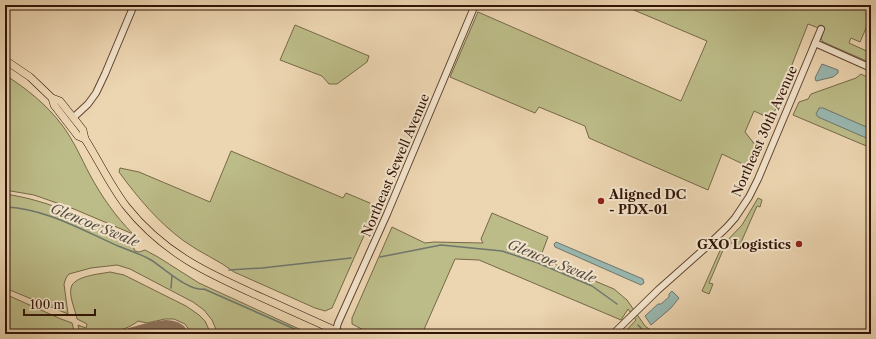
<svg xmlns="http://www.w3.org/2000/svg" width="876" height="339" font-family="'Libre Caslon Text',serif">
<style>
.green{fill:#bcbc88;stroke:#766848}
.water{fill:#99b8b1;stroke:#6f766d}
.lines{fill:none;stroke-linecap:round;stroke-linejoin:round}
.stream{stroke:#6f766d;stroke-width:1.5}
.taxiway{stroke:#8e745c;stroke-width:13}
.minor-casing{stroke:#5f4432;stroke-width:8}
.major-casing{stroke:#301407;stroke-width:8}
.minor{stroke:#f3e4cc;stroke-width:6}
.major{stroke:#ecd5b1;stroke-width:7}
.poi-dot{fill:#8f2418;stroke:#f3e4cc;stroke-width:1.5}
.labels{text-anchor:middle;dominant-baseline:central;stroke-width:4;stroke-linejoin:round;paint-order:stroke}
.street-label{font-size:13px;fill:#301407;stroke:#f3e4cc}
.poi-label{font-size:13px;font-weight:bold;fill:#301407;stroke:#f3e4cc;text-anchor:start}
.water-label{font-size:14px;font-style:italic;fill:#554d42;stroke:#f3e4cc}
</style>
<rect width="100%" height="100%" fill="#ecd5b1"/>
<filter id="stains"><feTurbulence type="fractalNoise" baseFrequency=".005" numOctaves="4"/><feColorMatrix values="0 0 0 0 .2 0 0 0 0 .09 0 0 0 0 .02 0 0 0 .5 -.17"/></filter>
<radialGradient id="worn" r=".72"><stop offset=".6" stop-color="#630" stop-opacity="0"/><stop offset="1" stop-color="#630" stop-opacity=".3"/></radialGradient>
<g class="green">
<path d="M622 5H871V27L867 26 860 42 851 38 849 43 871 53V63L823 42 821 39 824 30 808 24 784 85 786 87 771 119 754 111 745 132 756 146 747 166 722 154 708 190 589 138 585 126 539 107 535 113 450 77 478 12 681 101 707 41Z"/>
<path d="M295 25 369 56 367 62 337 84H329L322 76 280 60Z"/>
<path d="M861 74 871 79V148L793 115 799 102 808 99 811 94 856 78Z"/>
<path d="M5 75C26 88 47 105 62 125 74 141 81 158 90 175 102 197 116 217 133 234L74 209 34 195 5 190Z"/>
<path d="M231 151 343 198 346 193 377 206 332 308 325 311 315 308 234 272C219 260 200 253 184 241 159 223 138 198 119 172L120 168 139 172 210 202Z"/>
<path d="M5 194C48 200 90 220 129 238L135 251 139 252 145 250 158 257 199 283 310 334H218L212 320 204 310 193 302 130 269 117 265 91 268 69 274 66 278 64 284 68 314 5 288Z"/>
<path d="M758 198 762 200 760 207 757 206 739 247 731 243 728 249 724 248 709 283 713 284 709 294 702 291 722 246 742 225Z"/>
<path d="M492 213 548 237 540 258 614 289 627 300 645 326 656 334H623L636 320 628 309 621 320 479 260 455 259 422 334H371L352 324V318L392 227 425 243 434 242 483 243 481 239Z"/>
<path d="M110 272 124 275 186 306 199 315 205 321 211 334H192L185 324 174 319H165L147 323 138 321C122 334 99 334 80 334L78 325 86 328 87 324 77 319C75 309 69 297 71 288 73 276 100 274 110 272Z"/>
<path d="M5 294 61 319 72 323 75 334H5Z"/>
</g>
<g class="water">
<path d="M822 64 838 70V73L833 77 816 81 815 78Z"/>
<path d="M819 108H823L871 129V140L818 117 816 114Z"/>
<path d="M556 242 643 279 644 283 641 285 555 247 554 244Z"/>
<path d="M672 291 679 298 671 308 651 325 645 316 658 304H661L669 297V294Z"/>
</g>
<g class="lines">
<g class="stream">
<path d="M5 207C44 208 82 230 118 246 128 250 141 254 151 260 164 268 189 292 204 289L306 334"/>
<path d="M380 257 441 245 502 251 538 263 592 286 617 304"/>
<path d="M229 270 262 268 351 258"/>
<path d="M171 288 172 276"/>
<path d="M638 325 647 334"/>
</g>
<path class="taxiway" d="M131 334C146 331 172 319 182 334"/>
<g class="minor-casing">
<g id="minor">
<path d="M815 43 871 68"/>
<path d="M74 117 88 104 96 93 105 74 134 5"/>
<path d="M335 334 338 323 387 214 475 5"/>
<path d="M613 334 658 290 703 250 727 227 735 218 749 197 758 179 821 29"/>
</g>
</g>
<g class="major-casing">
<g id="major">
<path d="M5 60 30 77 52 98 60 101 83 130 85 139C99 161 110 185 126 206 164 254 209 274 263 298 290 310 316 322 343 334"/>
<path d="M52 98 54 105 78 136 85 139"/>
</g>
</g>
<use href="#minor" class="minor"/>
<use href="#major" class="major"/>
</g>
<g class="poi-dot">
<circle cx="601" cy="201" r="4"/>
<circle cx="799" cy="244" r="4"/>
</g>
<g class="labels">
<g class="street-label">
<text transform="translate(764 131) rotate(-66)">Northeast 30th Avenue</text>
<text transform="translate(395 165) rotate(-67)">Northeast Sewell Avenue</text>
</g>
<g class="poi-label">
<text x="609" y="194">Aligned DC<tspan x="609" dy="15">- PDX-01</tspan></text>
<text x="791" y="244" text-anchor="end">GXO Logistics</text>
</g>
<g class="water-label">
<text transform="translate(95 225) rotate(22)">Glencoe Swale</text>
<text transform="translate(552 261) rotate(22)">Glencoe Swale</text>
</g>
</g>
<rect width="876" height="339" fill="none" stroke="#ecd5b1" stroke-width="20"/>
<rect x="6" y="6" width="864" height="327" fill="none" stroke="#301407" stroke-width="2"/>
<rect x="10" y="10" width="856" height="319" fill="none" stroke="#301407"/>
<path d="M24 309v6h71v-6" fill="none" stroke="#301407" stroke-width="2"/>
<text x="30" y="309" font-size="12" fill="#301407" stroke="#f3e4cc" stroke-width="3" paint-order="stroke">100 m</text>
<rect width="100%" height="100%" filter="url(#stains)"/>
<rect width="100%" height="100%" fill="url(#worn)"/>
</svg>
